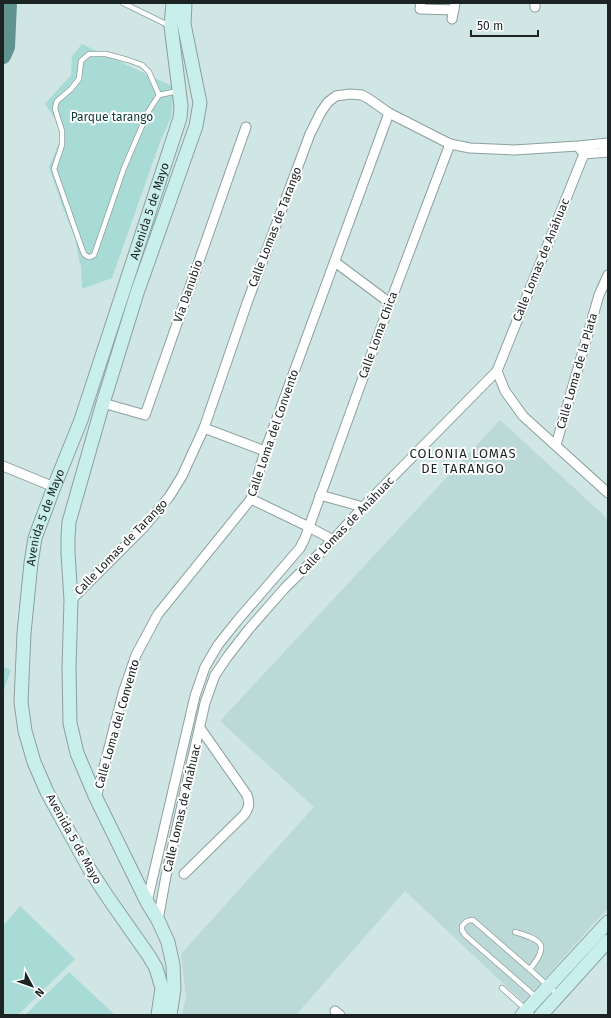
<svg xmlns="http://www.w3.org/2000/svg" width="611" height="1018" font-family="'Fira Sans',sans-serif">
<style>
.built{fill:#bbd9d6}
.green{fill:#a8dbd6}
.lines{fill:none;stroke-linecap:round;stroke-linejoin:round}
.river{stroke:#60938e;stroke-width:16}
.lane-casing{stroke:#8ca09e;stroke-width:6}
.street-casing{stroke:#8ca09e;stroke-width:11}
.secondary-casing{stroke:#8ca09e;stroke-width:15}
.lane{stroke:#fff;stroke-width:4.5}
.street{stroke:#fff;stroke-width:9}
.secondary{stroke:#c9efec;stroke-width:13}
.labels{text-anchor:middle;dominant-baseline:central;stroke-width:4;stroke-linejoin:round;paint-order:stroke}
.park-label{font-size:12px;fill:#10403d;stroke:#fff}
.street-label{font-size:12px;fill:#1c2423;stroke:#fff}
.neighbourhood-label{font-size:13px;letter-spacing:1px;fill:#1c2423;stroke:#fff}
</style>
<rect width="100%" height="100%" fill="#d0e6e4"/>
<path class="built" d="M500 420 608 519V908L523 1002 405 891 296 1015H182L186 996 181 954 314 807 220 721Z"/>
<g class="green">
<path d="M82 44 172 86 173 99 171 117 160 142 112 278 82 289 81 266 79 260 75 238 62 206 59 196 49 167 60 140 59 125 45 104 71 75 72 56Z"/>
<path d="M3 667 11 670 3 693Z"/>
<path d="M20 906 75 959 18 1015H3V926Z"/>
<path d="M69 972 115 1015H25Z"/>
</g>
<g class="lines">
<path class="river" d="M3 56 7 47 9 3"/>
<g class="lane-casing">
<g id="lane">
<path d="M123 3 170 26"/>
<path d="M159 95 149 72 142 65 128 60 106 54H89L81 61 79 79 71 89 57 101 56 104 55 109 62 131V145L54 169 81 246 84 254 88 257H90L94 255 124 168 148 112 159 95 178 91"/>
<path d="M515 932C542 940 550 944 530 969"/>
<path d="M502 988 532 1015"/>
<path d="M536 997 465 935 462 930V926C465 922 467 920 473 920L535 974 558 995"/>
</g>
</g>
<g class="street-casing">
<g id="street">
<path d="M421 3 420 9 454 10"/>
<path d="M535 7V3"/>
<path d="M452 19 455 3"/>
<path d="M580 149 584 154 608 152"/>
<path d="M335 262 390 303"/>
<path d="M497 371 505 391 523 416 608 493"/>
<path d="M103 403 145 415 246 127"/>
<path d="M204 428 265 451"/>
<path d="M556 445 599 295 608 275"/>
<path d="M3 466 54 487"/>
<path d="M320 495 363 507"/>
<path d="M251 499 309 527 333 540"/>
<path d="M71 600 144 527 169 497 182 476 204 428 247 303 310 134 321 112 328 102 336 96 350 94 362 95 369 99 389 113 450 144 470 148 514 150 578 146 608 143"/>
<path d="M96 798 123 693 136 655 158 614 251 499 265 451 389 113"/>
<path d="M184 874 244 815C249 808 250 804 247 795L200 728"/>
<path d="M147 902 195 696 205 667 218 645 237 621 300 548 305 538 390 303 450 144"/>
<path d="M158 920 166 876 205 703 215 675 228 656 249 629 284 589 333 540 363 507 497 371 584 154"/>
<path d="M335 1011 340 1015"/>
</g>
</g>
<g class="secondary-casing">
<g id="secondary">
<path id="s1" d="M158 1015 162 988 156 968 149 956 109 899 90 870 47 792 34 762 25 731 21 702 24 633 31 563 35 538 54 487 81 420 180 118 181 106 171 26 173 3"/>
<path d="M170 1015 174 989 173 965 168 942 158 920 147 902 96 798 77 753 70 723 69 668 71 600 68 553V538L69 522 103 403 137 293 196 126 200 103 184 24 185 3"/>
<path d="M522 1015 608 922"/>
<path d="M541 1015 608 941"/>
</g>
</g>
<use href="#lane" class="lane"/>
<use href="#street" class="street"/>
<use href="#secondary" class="secondary"/>
</g>
<g class="labels">
<g class="park-label">
<text x="112" y="117">Parque tarango</text>
</g>
<g class="street-label">
<text stroke="none"><textPath href="#s1" startOffset="861">Avenida 5 de Mayo</textPath></text>
<text transform="translate(275 227) rotate(-69)">Calle Lomas de Tarango</text>
<text transform="translate(541 260) rotate(-68)">Calle Lomas de Anáhuac</text>
<text transform="translate(188 291) rotate(-71)">Vía Danubio</text>
<text transform="translate(378 335) rotate(-70)">Calle Loma Chica</text>
<text transform="translate(577 371) rotate(-74)">Calle Loma de la Plata</text>
<text transform="translate(273 433) rotate(-71)">Calle Loma del Convento</text>
<text stroke="none"><textPath href="#s1" startOffset="537">Avenida 5 de Mayo</textPath></text>
<text transform="translate(346 526) rotate(-46)">Calle Lomas de Anáhuac</text>
<text transform="translate(121 547) rotate(-46)">Calle Lomas de Tarango</text>
<text transform="translate(117 724) rotate(-74)">Calle Loma del Convento</text>
<text transform="translate(182 808) rotate(-77)">Calle Lomas de Anáhuac</text>
<text transform="translate(74 839) rotate(61)">Avenida 5 de Mayo</text>
</g>
<g class="neighbourhood-label">
<text x="463" y="453">COLONIA LOMAS<tspan x="463" dy="15">DE TARANGO</tspan></text>
</g>
</g>
<rect width="611" height="1018" fill="none" stroke="#1c2423" stroke-width="8"/>
<g transform="translate(32 986) rotate(131)" stroke="#ffffff" stroke-width="3" paint-order="stroke">
<path d="M0-3L7 15L0 10L-7 15Z" fill="#1c2423"/>
<text y="-6" font-size="11" font-weight="bold" text-anchor="middle" fill="#1c2423">N</text>
</g>
<path d="M471 30v6h67v-6" fill="none" stroke="#1c2423" stroke-width="2"/>
<text x="477" y="30" font-size="12" fill="#1c2423" stroke="#ffffff" stroke-width="3" paint-order="stroke">50 m</text>
</svg>
